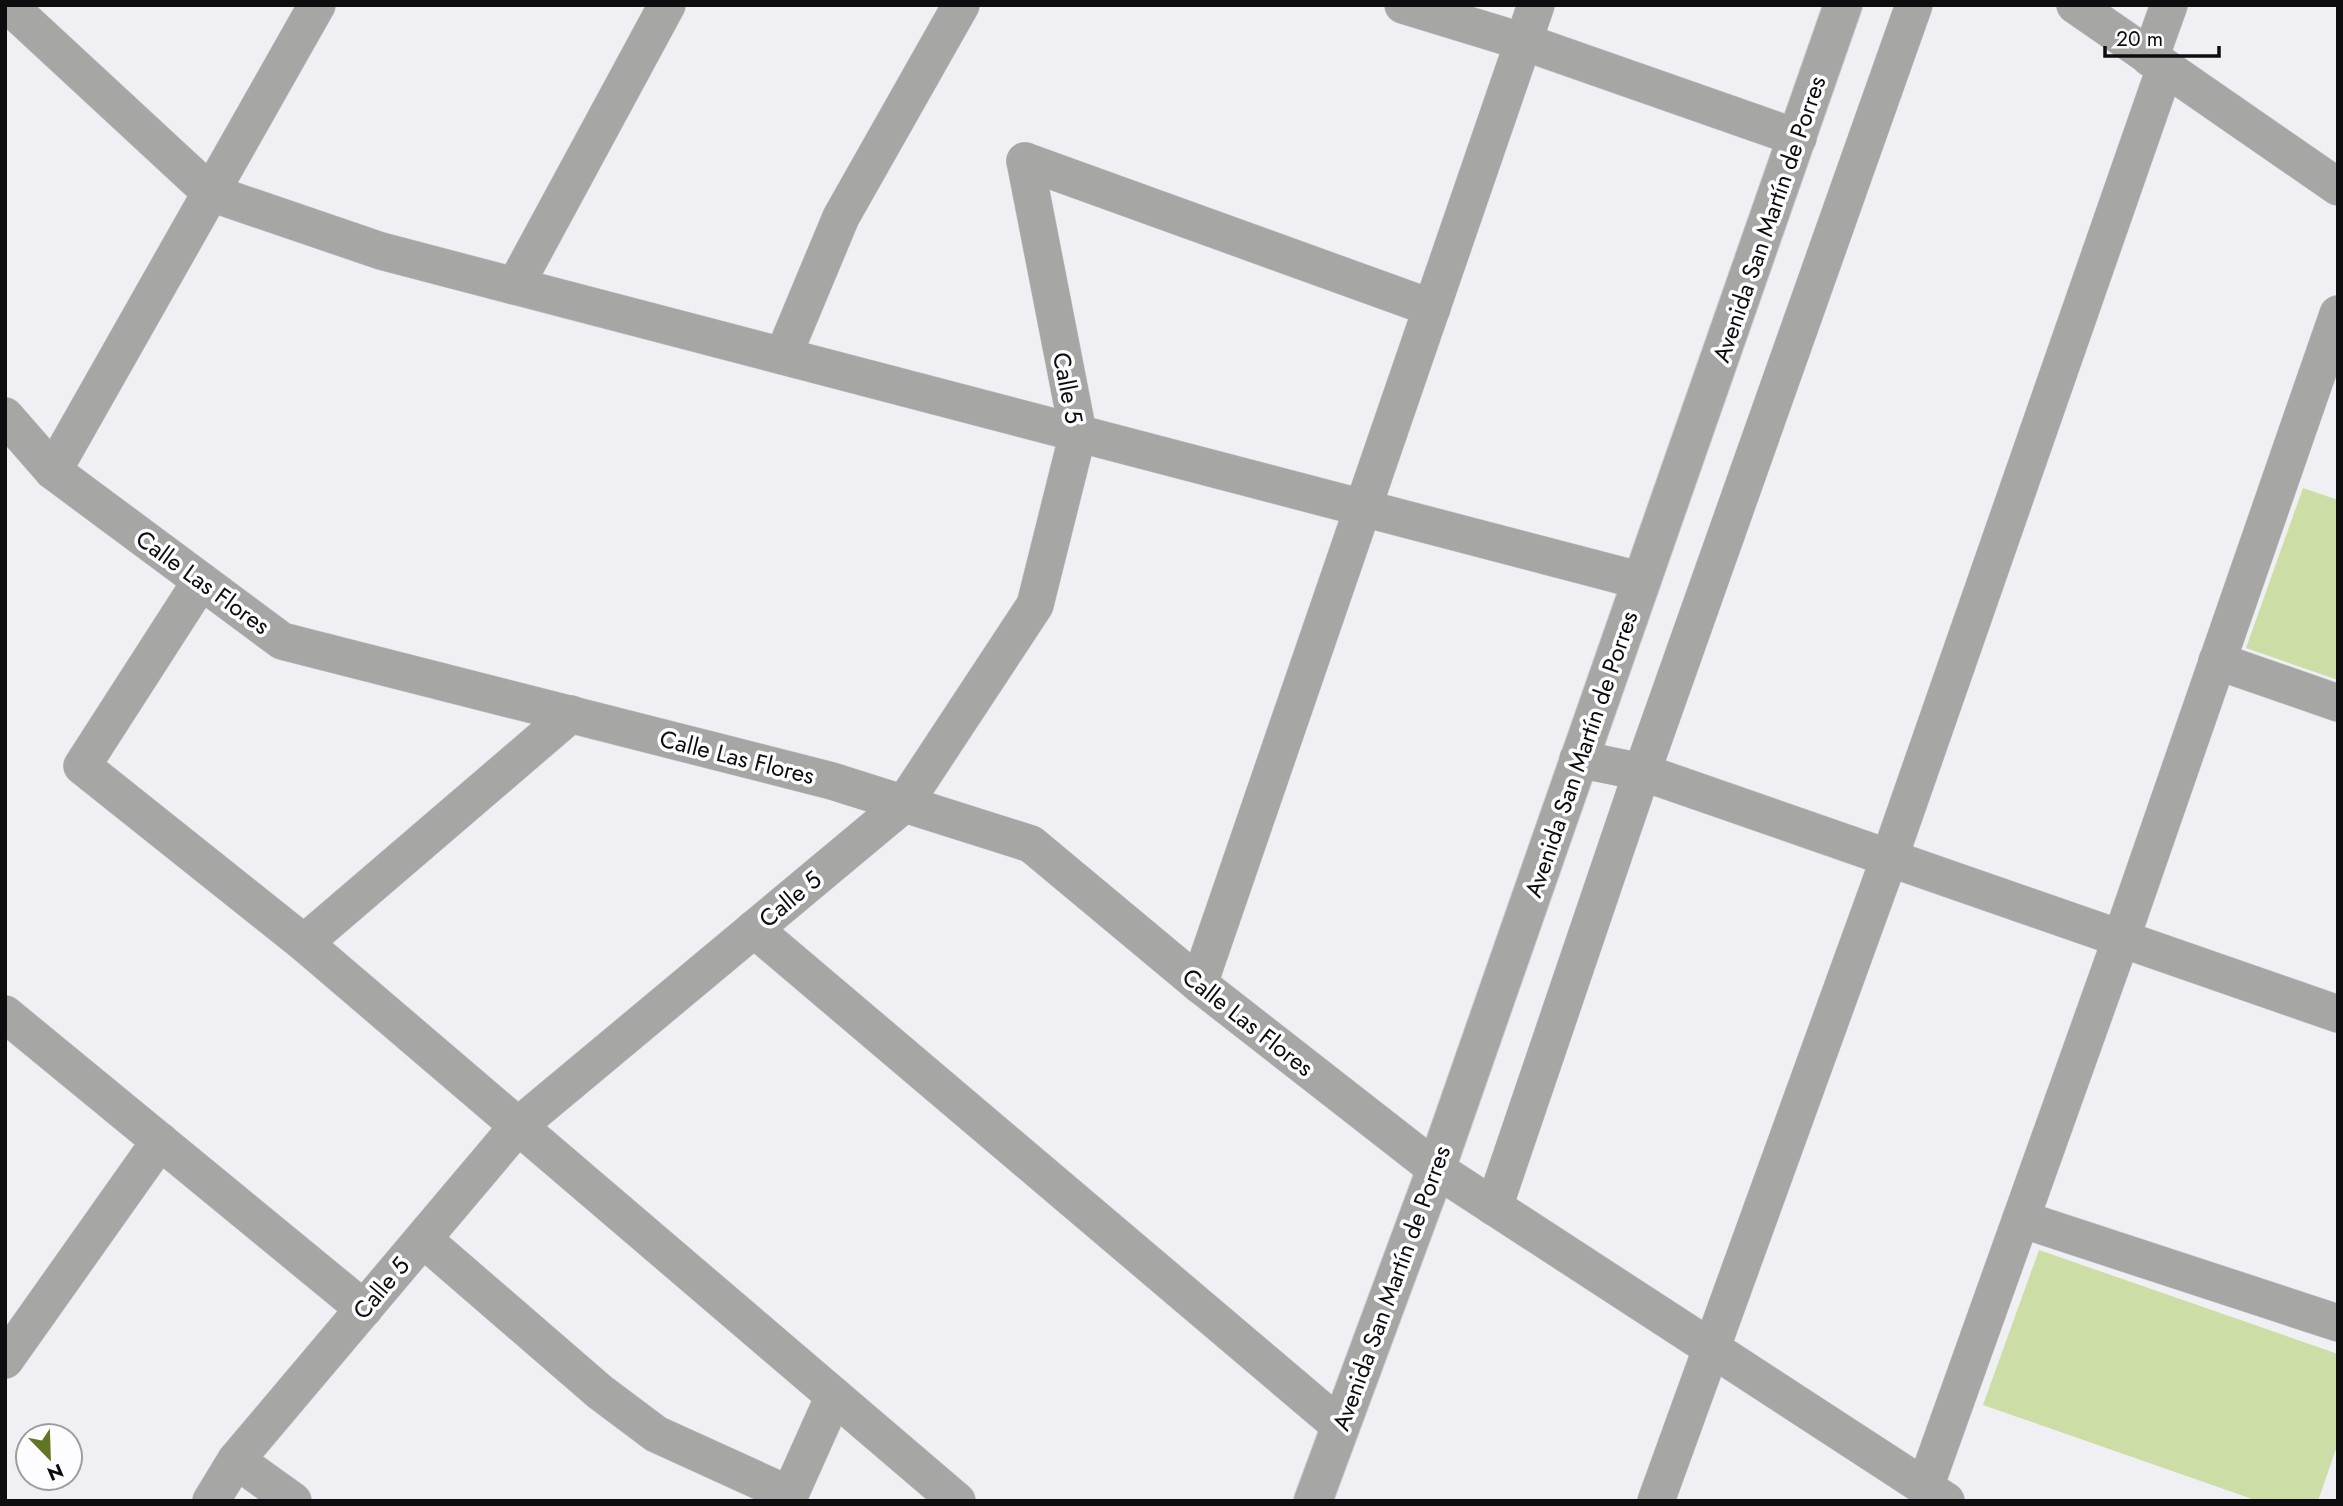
<svg xmlns="http://www.w3.org/2000/svg" width="2343" height="1506" font-family="Jost,sans-serif">
<style>
.green{fill:#ccdda5}
.lines{fill:none;stroke-linecap:round;stroke-linejoin:round}
.minor-casing{stroke:#cbcbcf;stroke-width:38}
.tertiary-casing{stroke:#cbcbcf;stroke-width:40}
.minor{stroke:#a6a7a5;stroke-width:37}
.tertiary{stroke:#a6a7a5;stroke-width:38}
.labels{text-anchor:middle;dominant-baseline:central;stroke-width:7;stroke-linejoin:round;paint-order:stroke}
.street-label{font-size:24px;fill:#0d0c0e;stroke:#fdfdff}
</style>
<rect width="100%" height="100%" fill="#efeff4"/>
<g class="green">
<path d="M2303 488 2338 500V680L2246 648Z"/>
<path d="M2039 1250 2338 1354V1443L2318 1501H2258L1983 1405Z"/>
</g>
<g class="lines">
<g class="minor-casing">
<g id="minor">
<path d="M8 5 211 193 381 251 1642 581"/>
<path d="M1403 5 1524 42 1798 138"/>
<path d="M2075 5 2338 187"/>
<path d="M2150 58 2169 5"/>
<path d="M1025 161 1432 308"/>
<path d="M515 286 667 5"/>
<path d="M783 356 841 217 961 5"/>
<path d="M5 416 53 471 282 641 832 781 1031 844 1199 984 1436 1169 1946 1501"/>
<path d="M53 471 317 5"/>
<path d="M201 581 82 766 304 943 957 1501"/>
<path d="M2217 661 2338 703"/>
<path d="M1578 759 1642 772 2338 1014"/>
<path d="M754 929 1340 1426"/>
<path d="M304 943 571 714"/>
<path d="M1199 984 1536 5"/>
<path d="M5 1014 364 1309"/>
<path d="M1494 1207 1642 772 1914 5"/>
<path d="M2021 1219 2338 1323"/>
<path d="M423 1239 600 1392 656 1434 790 1495"/>
<path d="M5 1360 160 1141"/>
<path d="M236 1460 293 1501"/>
<path d="M1925 1487 2121 939 2338 314"/>
<path d="M211 1501 236 1460 518 1126 904 804 1035 605 1078 433 1025 161"/>
<path d="M787 1501 834 1396"/>
<path d="M1656 1501 1889 859 2165 68"/>
</g>
</g>
<g class="tertiary-casing">
<path id="tertiary" d="M1313 1501 1436 1169 1843 5"/>
</g>
<use href="#minor" class="minor"/>
<use href="#tertiary" class="tertiary"/>
</g>
<g class="labels">
<g class="street-label">
<text transform="translate(1769 219) rotate(-71)">Avenida San Martín de Porres</text>
<text transform="translate(1068 388) rotate(79)">Calle 5</text>
<text transform="translate(203 582) rotate(36)">Calle Las Flores</text>
<text transform="translate(1581 754) rotate(-71)">Avenida San Martín de Porres</text>
<text transform="translate(737 757) rotate(14)">Calle Las Flores</text>
<text transform="translate(790 899) rotate(-40)">Calle 5</text>
<text transform="translate(1248 1022) rotate(38)">Calle Las Flores</text>
<text transform="translate(381 1288) rotate(-50)">Calle 5</text>
<text transform="translate(1391 1288) rotate(-70)">Avenida San Martín de Porres</text>
</g>
</g>
<rect width="2343" height="1506" fill="none" stroke="#0d0c0e" stroke-width="14"/>
<g transform="translate(49 1457) rotate(157)"><circle r="33" fill="#fdfdff" stroke="#9d9d9f" stroke-width="2"/>
<path d="M0-5L12 26L0 18L-12 26Z" fill="#627525"/>
<text y="-10" font-size="19" font-weight="bold" text-anchor="middle" fill="#0d0c0e">N</text>
</g>
<path d="M2105 46v10h114v-10" fill="none" stroke="#0d0c0e" stroke-width="3.5"/>
<text x="2116" y="46" font-size="21" fill="#0d0c0e" stroke="#fdfdff" stroke-width="5" paint-order="stroke">20 m</text>
</svg>
